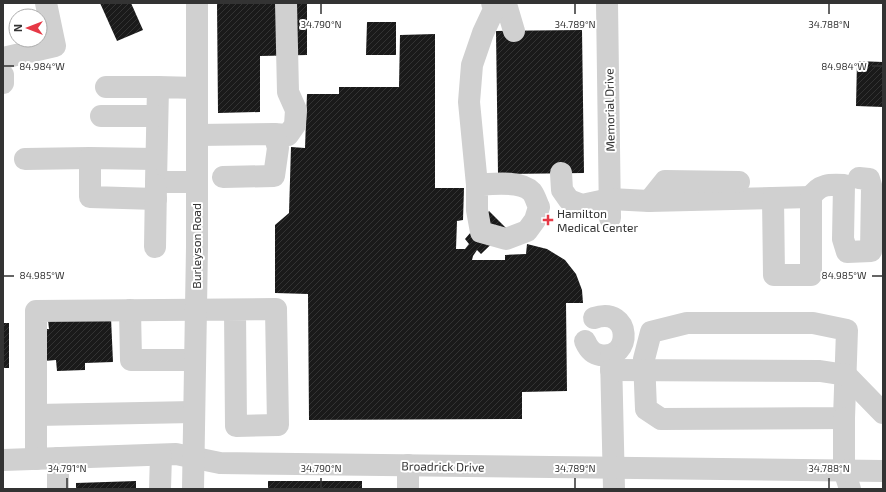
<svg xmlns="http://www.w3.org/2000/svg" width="886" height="492" font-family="'Exo 2',sans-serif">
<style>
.building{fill:url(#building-hatch)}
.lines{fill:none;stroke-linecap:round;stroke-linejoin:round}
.minor{stroke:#d0d0d0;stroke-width:22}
.ticks{fill:none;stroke:#333;stroke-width:1.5}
.poi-dot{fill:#e63946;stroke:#fff;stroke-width:1.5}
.labels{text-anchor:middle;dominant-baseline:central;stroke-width:4;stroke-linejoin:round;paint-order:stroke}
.street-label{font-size:12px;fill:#333;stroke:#fff}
.poi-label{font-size:12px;fill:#333;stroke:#fff;text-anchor:start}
.ticks-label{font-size:10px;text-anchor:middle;fill:#333;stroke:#fff;stroke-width:4;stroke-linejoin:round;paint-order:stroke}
</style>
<defs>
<pattern id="building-hatch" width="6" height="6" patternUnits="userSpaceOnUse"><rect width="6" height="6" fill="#1a1a1a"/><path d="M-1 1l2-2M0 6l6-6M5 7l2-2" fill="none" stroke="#333"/></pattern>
</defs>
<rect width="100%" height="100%" fill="#fff"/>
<g class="building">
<path d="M100 3H131L143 30 117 41Z"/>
<path d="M217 3H307V55L260 56V112L218 113Z"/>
<path d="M367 22H396V55H366Z"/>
<path d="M582 30 584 173 498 174 496 31Z"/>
<path d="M435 34V188H464L463 220 457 221 456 249H465L469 244 465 239 489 211 507 229 481 254 477 250 473 256 472 260H505V255L526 254 527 244 547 249 565 260 576 274 582 290 583 303H566L567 391 522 392V419L309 420 308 294 275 293V225L289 213 291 147 305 148 307 94H339V87H399L400 35Z"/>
<path d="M857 61 883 62V107L856 106Z"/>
<path d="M111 318 113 362 85 363V370L57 371 56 360 44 361 43 329H49L48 320Z"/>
<rect x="3" y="323" width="6" height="45"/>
<path d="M136 481V489H76V483Z"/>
<rect x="268" y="481" width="94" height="8"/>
</g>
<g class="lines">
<g class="minor">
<path d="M492 3 506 4 514 31"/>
<path d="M607 3 610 218"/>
<path d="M3 58 55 46 46 3"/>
<path d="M3 75V83"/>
<path d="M106 87H158"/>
<path d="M197 88 158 87 156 182H197"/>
<path d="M101 116H157"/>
<path d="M274 134 288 135 295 125 296 110 288 92 286 3"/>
<path d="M197 135 274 134 278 148 274 176 223 177"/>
<path d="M25 159 90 158"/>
<path d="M561 173 562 190 569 200 582 205 610 199 649 201 811 197"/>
<path d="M477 185C492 184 521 180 532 192 535 196 537 203 539 207L535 220 527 231 506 239 481 232 477 210V185L469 102 472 65 483 33 497 3"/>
<path d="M773 198 774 275H811V197C819 184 830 184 844 185L843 239 847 252 871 251 872 189 869 179 859 178"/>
<path d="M156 199 90 197V158L156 159"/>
<path d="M649 201 665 181 739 182"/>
<path d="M155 247 156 185"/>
<path d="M130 310 131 360H195"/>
<path d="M687 323H813L847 330 844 418 661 419 646 409 644 359 651 332Z"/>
<path d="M585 341C588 348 592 354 600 355 633 361 632 305 594 318"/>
<path d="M611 356 614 489"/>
<path d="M611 370 820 371 846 375 883 413"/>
<path d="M36 415 194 412"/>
<path d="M844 418V470L850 489"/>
<path d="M58 458V489"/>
<path d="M36 459V311L276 309 278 425 236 426 235 310"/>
<path d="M3 460 176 454 220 463 883 471"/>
<path d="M160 489 161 455"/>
<path d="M193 489 197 247V3"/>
<path d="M408 489V465"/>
</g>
</g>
<path class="ticks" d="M321 4V14M575 4V14M829 4V14M4 66H14M872 66H882M4 276H14M872 276H882M67 478V488M321 478V488M575 478V488M829 478V488"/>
<path class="poi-dot" d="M546 214h4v4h4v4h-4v4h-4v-4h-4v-4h4z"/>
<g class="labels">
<g class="street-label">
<text transform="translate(609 110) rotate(-91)">Memorial Drive</text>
<text transform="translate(196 246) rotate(-90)">Burleyson Road</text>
<text transform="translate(443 466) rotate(1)">Broadrick Drive</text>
</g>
<g class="poi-label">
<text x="557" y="213">Hamilton<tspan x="557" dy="14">Medical Center</tspan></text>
</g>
</g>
<g class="ticks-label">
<text x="321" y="28">34.790°N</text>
<text x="575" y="28">34.789°N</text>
<text x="829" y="28">34.788°N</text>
<text x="844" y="70">84.984°W</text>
<text x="42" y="70">84.984°W</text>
<text x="844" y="279">84.985°W</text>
<text x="42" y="279">84.985°W</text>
<text x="67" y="472">34.791°N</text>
<text x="321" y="472">34.790°N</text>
<text x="575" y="472">34.789°N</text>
<text x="829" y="472">34.788°N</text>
</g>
<rect width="886" height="492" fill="none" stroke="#333333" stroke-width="8"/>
<g transform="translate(28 28) rotate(270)"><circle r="19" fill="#ffffff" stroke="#adadad"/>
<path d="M0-3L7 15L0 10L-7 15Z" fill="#e63946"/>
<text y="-6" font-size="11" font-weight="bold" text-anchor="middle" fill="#333333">N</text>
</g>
</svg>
